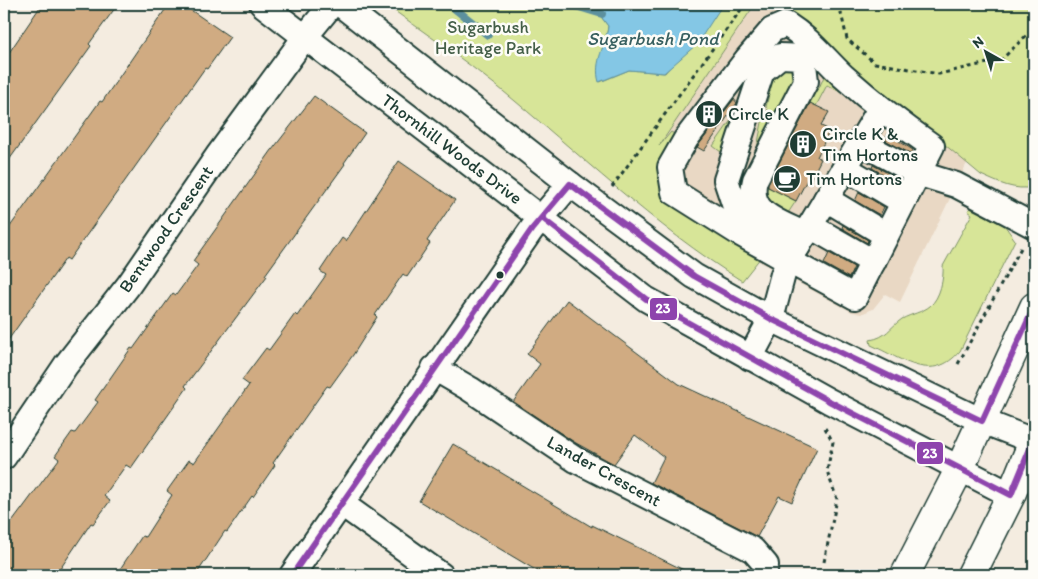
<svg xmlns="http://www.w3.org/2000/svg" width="1038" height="579" font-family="Itim,sans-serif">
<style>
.built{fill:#e9d8c4}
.green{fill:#d7e598;stroke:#7b9166}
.water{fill:#84c7e5;stroke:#5c909e}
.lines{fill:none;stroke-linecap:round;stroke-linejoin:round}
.stream{stroke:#5c909e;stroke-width:8}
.building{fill:#d0ab82;stroke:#1f3d34}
.minor-casing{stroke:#1f3d34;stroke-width:28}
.major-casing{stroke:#1f3d34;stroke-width:31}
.path{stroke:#1f3d34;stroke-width:3;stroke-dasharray:4 4;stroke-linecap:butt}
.minor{stroke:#fdfcf7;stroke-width:24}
.major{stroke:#fdfcf7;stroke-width:28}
.bus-1-casing{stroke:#fdfcf7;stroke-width:10}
.bus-1{stroke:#8e44ad;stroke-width:6}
.bus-dot{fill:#1f3d34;stroke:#fdfcf7;stroke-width:2}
.labels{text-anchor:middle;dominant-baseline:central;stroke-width:5;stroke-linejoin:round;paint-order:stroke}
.park-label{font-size:18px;fill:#445f48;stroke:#fdfcf7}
.poi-label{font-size:18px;fill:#1f3d34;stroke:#fdfcf7;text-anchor:start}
.street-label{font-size:18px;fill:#1f3d34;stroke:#fdfcf7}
.water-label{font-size:19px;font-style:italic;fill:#386060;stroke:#fdfcf7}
.line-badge{stroke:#fdfcf7;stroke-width:2}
.badge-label{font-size:14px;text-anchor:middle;font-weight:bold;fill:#fff}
</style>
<rect width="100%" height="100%" fill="#f4ece0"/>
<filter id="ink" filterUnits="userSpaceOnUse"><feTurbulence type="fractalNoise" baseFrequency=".02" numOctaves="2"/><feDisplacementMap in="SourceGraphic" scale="10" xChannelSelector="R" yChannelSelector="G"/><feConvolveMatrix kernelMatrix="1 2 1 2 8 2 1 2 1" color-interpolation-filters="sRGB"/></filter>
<g filter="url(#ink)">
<path class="built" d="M755 4H777L967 163 900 302 885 294 873 309 861 314 852 312 729 245 638 176Z"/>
<g class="green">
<path d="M385 4H600L596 10 608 26 600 82 629 70 665 73 723 4H755L659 146 671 132 687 142 668 171 761 257 742 281C653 226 578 152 498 87 462 58 422 31 385 4Z"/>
<path d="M777 4H1034V187C1014 191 999 183 981 175Z"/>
<path d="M800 67 756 153 764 112 766 113 768 109 766 107 774 73 778 68Z"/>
<path d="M826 72 846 91V95L827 85 816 106 805 101 819 88Z"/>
<path d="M743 103 729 158 713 146Z"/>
<path d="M762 184 796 201 788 213 764 202Z"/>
<path d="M970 208 1005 226 1015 240 960 351C932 384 903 359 871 345L870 340C887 337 889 328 902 319 911 314 923 312 930 306 940 298 944 278 943 266L972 214 968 211Z"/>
</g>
<path class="water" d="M598 4H723L697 44 664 73 629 70 599 82C593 61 606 46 608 26L596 10Z"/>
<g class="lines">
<g class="stream">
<path d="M449 4 488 35"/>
<path d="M569 4 602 14"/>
</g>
</g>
<g class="building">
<path d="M42 4H118L89 44 91 46 4 167V60Z"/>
<path d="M169 4H182L230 37 207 69 205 68 69 260 66 258 4 346V235L100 101 102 102Z"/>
<path d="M314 96 365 133 344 163 345 164 265 275 267 276 185 386 187 388 131 468 126 465 104 496 110 501 93 524 91 523 56 575H4V533L59 459 55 456 72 432 75 433 98 402 95 400 131 348 133 349 173 293 176 295 198 265 193 261 272 150Z"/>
<path d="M734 99 737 103 704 151 697 147Z"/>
<path d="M810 103 829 112 821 126 830 130 817 157 821 159 811 179 808 178 796 201 768 187V184Z"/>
<path d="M888 134 913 150 911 154 885 140Z"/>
<path d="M399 161 455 200 427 241 430 243 407 277 403 274 375 315 377 317 353 355 330 387 327 386 273 463 275 465 253 497 252 496 227 532 225 531 196 575H116L142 536 145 537 172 495 167 491 189 460 194 463 249 385 242 380 266 348 269 350 295 314 297 316 326 275 320 271 342 238 346 241Z"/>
<path d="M873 165 899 179 897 182 872 168Z"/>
<path d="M859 192 884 207 880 215 855 201Z"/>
<path d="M843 225 868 240 867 243 842 228Z"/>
<path d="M829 253 854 267 849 278 824 264Z"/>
<path d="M567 300 679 384 817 448 792 502 779 496 757 537 651 483 664 457 635 435 614 464 574 442 513 402 540 364 527 354Z"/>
<path d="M453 444 592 527V525L694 575H544L419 501Z"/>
</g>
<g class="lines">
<g class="minor-casing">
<g id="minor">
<path d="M262 4 646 299 829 401 1011 495"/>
<path d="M340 4 570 184 694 276 771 319 982 421 1033 441"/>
<path d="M860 142 917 173 956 185 1034 226"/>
<path d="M845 168 903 202"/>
<path d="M826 199 886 235"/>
<path d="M810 226 873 262"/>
<path d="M798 246 771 232 734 204 726 180 762 71 780 56 803 57 806 81 755 180C746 214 779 221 805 235"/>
<path d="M750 358 771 319 783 274 789 261 855 297 932 146C900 124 871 101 843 76 822 56 811 40 786 24L772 30 747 59 686 139 670 167 674 192 739 233 789 261 880 109"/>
<path d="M434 368 470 389 576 460 753 550 766 565 764 575"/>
<path d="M4 457 66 365 128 286 219 154 305 37 332 4"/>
<path d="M342 504 441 575"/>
<path d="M292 575 532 229 570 184"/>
</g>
</g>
<g class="major-casing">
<g id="major">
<path d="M905 575 960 468 1034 307"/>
<path d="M971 575 1011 495 1034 439"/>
</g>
</g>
<g class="path">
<path d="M839 4 847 39 875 63 939 74 1001 60 1034 28"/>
<path d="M612 187 745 4"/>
<path d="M958 364 1022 246"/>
<path d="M824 562 837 499 827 471 833 442 825 428"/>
</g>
<use href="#minor" class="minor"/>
<use href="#major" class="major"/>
<g class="bus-1-casing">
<g id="bus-1">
<path d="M542 218 646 299 829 401 1011 495 1034 439"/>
<path d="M292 575 532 229 570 184 694 276 771 319 982 421 1034 307"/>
</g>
</g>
<use href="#bus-1" class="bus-1"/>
</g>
</g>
<defs>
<g id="building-disc" transform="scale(1.4375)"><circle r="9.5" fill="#1f3d34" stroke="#fdfcf7"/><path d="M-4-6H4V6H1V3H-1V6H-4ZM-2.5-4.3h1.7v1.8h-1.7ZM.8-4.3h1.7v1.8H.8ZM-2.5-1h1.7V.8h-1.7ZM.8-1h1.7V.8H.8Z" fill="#fff"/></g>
<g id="cafe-disc" transform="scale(1.4375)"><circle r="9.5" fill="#1f3d34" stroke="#fdfcf7"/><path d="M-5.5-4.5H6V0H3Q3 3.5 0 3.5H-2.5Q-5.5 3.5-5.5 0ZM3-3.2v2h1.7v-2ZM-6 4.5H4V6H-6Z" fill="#fff"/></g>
</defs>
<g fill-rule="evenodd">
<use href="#building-disc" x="709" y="114"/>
<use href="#building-disc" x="803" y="144"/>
<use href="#cafe-disc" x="787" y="179"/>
</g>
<circle class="bus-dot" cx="500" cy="275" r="4.5"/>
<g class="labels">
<g class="park-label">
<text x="488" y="27">Sugarbush<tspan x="488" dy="21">Heritage Park</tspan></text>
</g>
<g class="poi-label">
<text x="728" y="114">Circle K</text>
<text x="822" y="134">Circle K &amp;<tspan x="822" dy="21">Tim Hortons</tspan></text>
<text x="806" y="179">Tim Hortons</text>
</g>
<g class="street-label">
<text transform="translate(452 149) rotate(37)">Thornhill Woods Drive</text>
<text transform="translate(166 229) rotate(-55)">Bentwood Crescent</text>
<text transform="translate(604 471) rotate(29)">Lander Crescent</text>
</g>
<g class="water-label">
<text x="653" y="38">Sugarbush Pond</text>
</g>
</g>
<g class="line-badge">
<rect x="649" y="297" width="29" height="24" rx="5" fill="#8e44ad"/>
<rect x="916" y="441" width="28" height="24" rx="5" fill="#8e44ad"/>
</g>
<g class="badge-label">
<text x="663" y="313">23</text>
<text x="930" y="458">23</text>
</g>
<rect width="1038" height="579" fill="none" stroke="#fdfcf7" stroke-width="20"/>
<rect x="10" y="10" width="1018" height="559" fill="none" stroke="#1f3d34" stroke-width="2" filter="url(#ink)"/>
<g transform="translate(986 52) rotate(321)" stroke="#fdfcf7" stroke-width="4" paint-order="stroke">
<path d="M0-4L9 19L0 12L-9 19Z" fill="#1f3d34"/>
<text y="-8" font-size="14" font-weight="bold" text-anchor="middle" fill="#1f3d34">N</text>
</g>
</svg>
